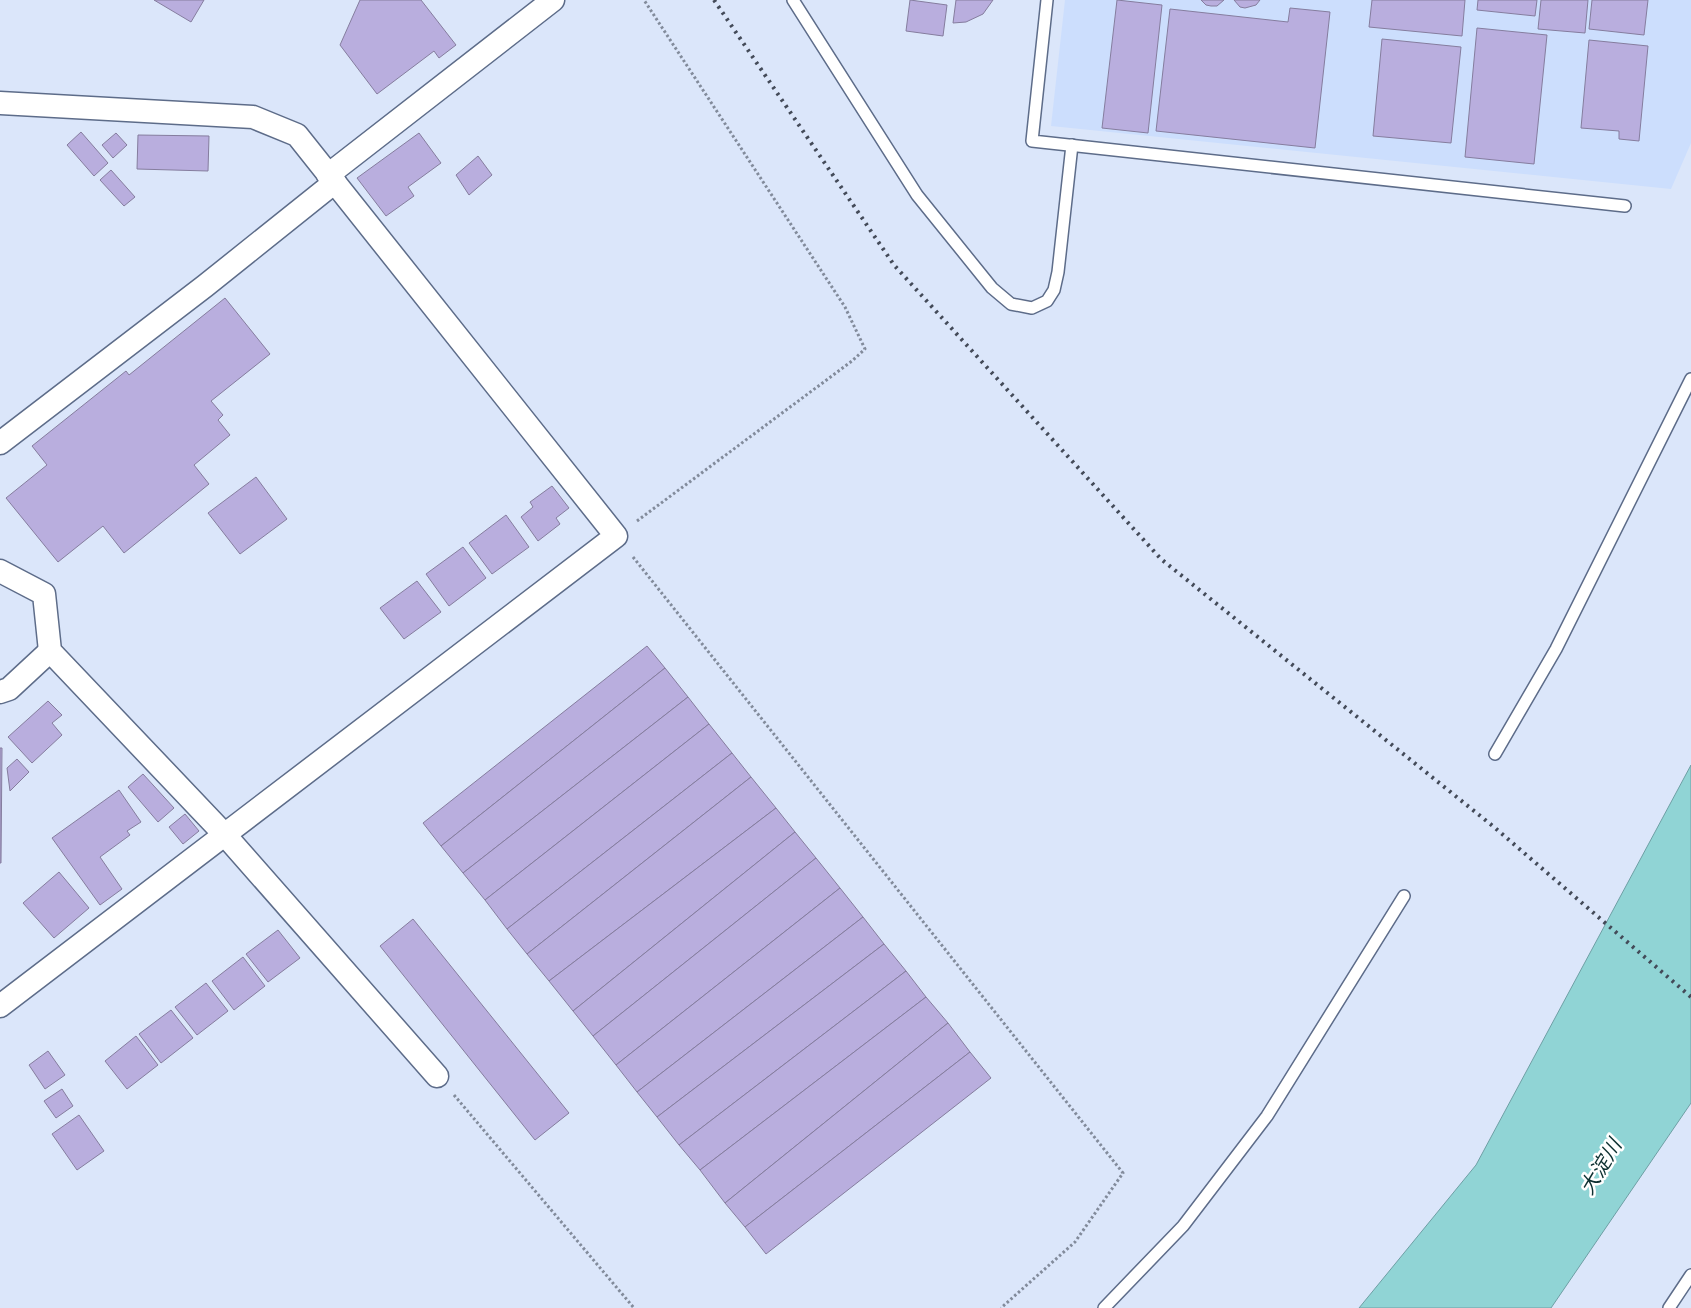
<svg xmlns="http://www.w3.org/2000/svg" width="1691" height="1308" font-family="Signika,'Noto Sans JP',sans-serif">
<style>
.built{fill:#ccdefd}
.water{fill:#90d4d5;stroke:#6e9fa4}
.building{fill:#b9aede;stroke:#857d9e}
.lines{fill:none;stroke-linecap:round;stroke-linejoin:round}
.lane-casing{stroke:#5d6c89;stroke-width:14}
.street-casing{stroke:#5d6c89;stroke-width:25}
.path{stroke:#828b9b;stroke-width:3;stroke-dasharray:2.5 2.5;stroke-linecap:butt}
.lane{stroke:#fff;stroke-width:11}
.street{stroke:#fff;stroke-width:22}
.rail{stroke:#434a58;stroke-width:4;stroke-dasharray:2.5 5;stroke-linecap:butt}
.labels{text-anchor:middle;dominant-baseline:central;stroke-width:5;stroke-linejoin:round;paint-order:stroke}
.water-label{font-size:20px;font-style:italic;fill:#0d3031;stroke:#fff}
</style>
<rect width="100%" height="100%" fill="#dbe6fa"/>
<path class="built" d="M1065 0H1691V143L1671 189 1051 126Z"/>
<path class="water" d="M1691 765V1103L1551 1308H1359L1476 1165Z"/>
<g class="building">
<path d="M154 0H204L191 22Z"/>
<path d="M360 0H421L456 45 439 58 434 51 377 94 340 45Z"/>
<path d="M910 0 947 5 943 36 906 31Z"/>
<path d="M956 0H993L983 14 966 22 953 23Z"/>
<path d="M1117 0 1162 5 1148 133 1102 128Z"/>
<path d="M1201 0H1224L1217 6H1211L1206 5Z"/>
<path d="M1234 0H1260L1256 5 1245 8 1240 7Z"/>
<path d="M1372 0H1465L1462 36 1369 27Z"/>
<path d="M1478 0H1537L1535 16 1477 10Z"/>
<path d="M1541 0H1588L1585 33 1538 29Z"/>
<path d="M1592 0H1648L1644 35 1589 29Z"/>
<path d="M1290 8 1330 12 1315 148 1156 131 1170 9 1288 22Z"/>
<path d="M1477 28 1547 35 1534 164 1465 157Z"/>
<path d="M1382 39 1461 47 1451 143 1373 136Z"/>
<path d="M1589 40 1648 46 1639 141 1619 139V131L1581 128Z"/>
<path d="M81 132 108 163 94 176 67 145Z"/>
<path d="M116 133 127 145 113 158 102 145Z"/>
<path d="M419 133 441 163 408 187 414 196 386 216 357 178Z"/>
<path d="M138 135 209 136 208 171 137 169Z"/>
<path d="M478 156 492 175 469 195 456 175Z"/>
<path d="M111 170 135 197 124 206 100 180Z"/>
<path d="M225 298 270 354 211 401 223 415 218 420 230 435 194 465 209 484 124 553 103 526 58 562 6 498 47 465 32 446 126 371 129 375Z"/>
<path d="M256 477 287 519 240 554 208 513Z"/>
<path d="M552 486 569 508 556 518 560 524 538 541 521 517 533 507 530 502Z"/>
<path d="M506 515 529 547 492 574 469 543Z"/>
<path d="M463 547 486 578 449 606 426 574Z"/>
<path d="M417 581 441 612 404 639 380 608Z"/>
<path d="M647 646 665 668 441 846 423 823Z"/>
<path d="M665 668 688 697 463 873 441 846Z"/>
<path d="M688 697 709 724 485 900 463 873Z"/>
<path d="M48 701 62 715 52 723 62 735 32 763 8 737Z"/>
<path d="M709 724 732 753 507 929 485 900Z"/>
<path d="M0 748H2L1 863H0Z"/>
<path d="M732 753 751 777 527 954 507 929Z"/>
<path d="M17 759 29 772 10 791 7 768Z"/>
<path d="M143 774 174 808 158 822 128 787Z"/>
<path d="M751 777 776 808 549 981 527 954Z"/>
<path d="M119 790 141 822 127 831 130 835 100 857 122 889 100 905 52 838Z"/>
<path d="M776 808 795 832 573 1011 549 981Z"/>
<path d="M185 814 199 831 183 844 169 827Z"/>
<path d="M795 832 816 858 593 1036 573 1011Z"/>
<path d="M816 858 840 888 616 1065 593 1036Z"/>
<path d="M59 872 89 908 54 938 23 903Z"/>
<path d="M840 888 863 917 637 1092 616 1065Z"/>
<path d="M863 917 884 944 657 1117 637 1092Z"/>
<path d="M413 919 569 1113 535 1140 380 946Z"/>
<path d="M278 930 300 958 268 982 246 954Z"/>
<path d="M884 944 906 971 679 1145 657 1117Z"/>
<path d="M243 957 265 986 234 1010 212 981Z"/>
<path d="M906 971 926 997 700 1170 679 1145Z"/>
<path d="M206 983 228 1011 197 1035 175 1007Z"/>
<path d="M926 997 948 1023 725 1203 700 1170Z"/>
<path d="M171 1010 193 1038 161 1063 139 1034Z"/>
<path d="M948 1023 970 1052 745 1227 725 1203Z"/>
<path d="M136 1036 158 1065 127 1089 105 1061Z"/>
<path d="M48 1051 65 1075 45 1089 29 1065Z"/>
<path d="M970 1052 991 1078 766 1254 745 1227Z"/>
<path d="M62 1089 73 1106 56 1118 44 1101Z"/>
<path d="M79 1115 104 1151 77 1170 52 1134Z"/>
</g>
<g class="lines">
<g class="lane-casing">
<g id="lane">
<path d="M793 0 917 195 992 288 1011 304 1032 308 1047 301 1054 290 1058 272 1072 145"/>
<path d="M1047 0 1032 141 1625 206"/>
<path d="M1495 754 1556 649 1691 379"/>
<path d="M1104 1308 1183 1226 1267 1116 1404 896"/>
<path d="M1669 1308 1691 1275"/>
</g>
</g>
<g class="street-casing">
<g id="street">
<path d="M0 103 253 117 297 135 616 536 0 1006"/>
<path d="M328 175 553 0"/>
<path d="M0 443 205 286 335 182"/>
<path d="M0 571 44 594 50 651 225 835 437 1076"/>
<path d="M0 692 9 689 50 651"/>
</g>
</g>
<g class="path">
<path d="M637 521 852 361 865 349 845 307 644 0"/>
<path d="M633 557 1123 1173 1075 1242 1001 1308"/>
<path d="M454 1095 634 1308"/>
</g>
<use href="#lane" class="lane"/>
<use href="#street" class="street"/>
<path class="rail" d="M714 0 894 265 1161 559 1494 827 1691 997"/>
</g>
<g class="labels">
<g class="water-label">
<text transform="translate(1601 1167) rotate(-59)">大淀川</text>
</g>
</g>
</svg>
